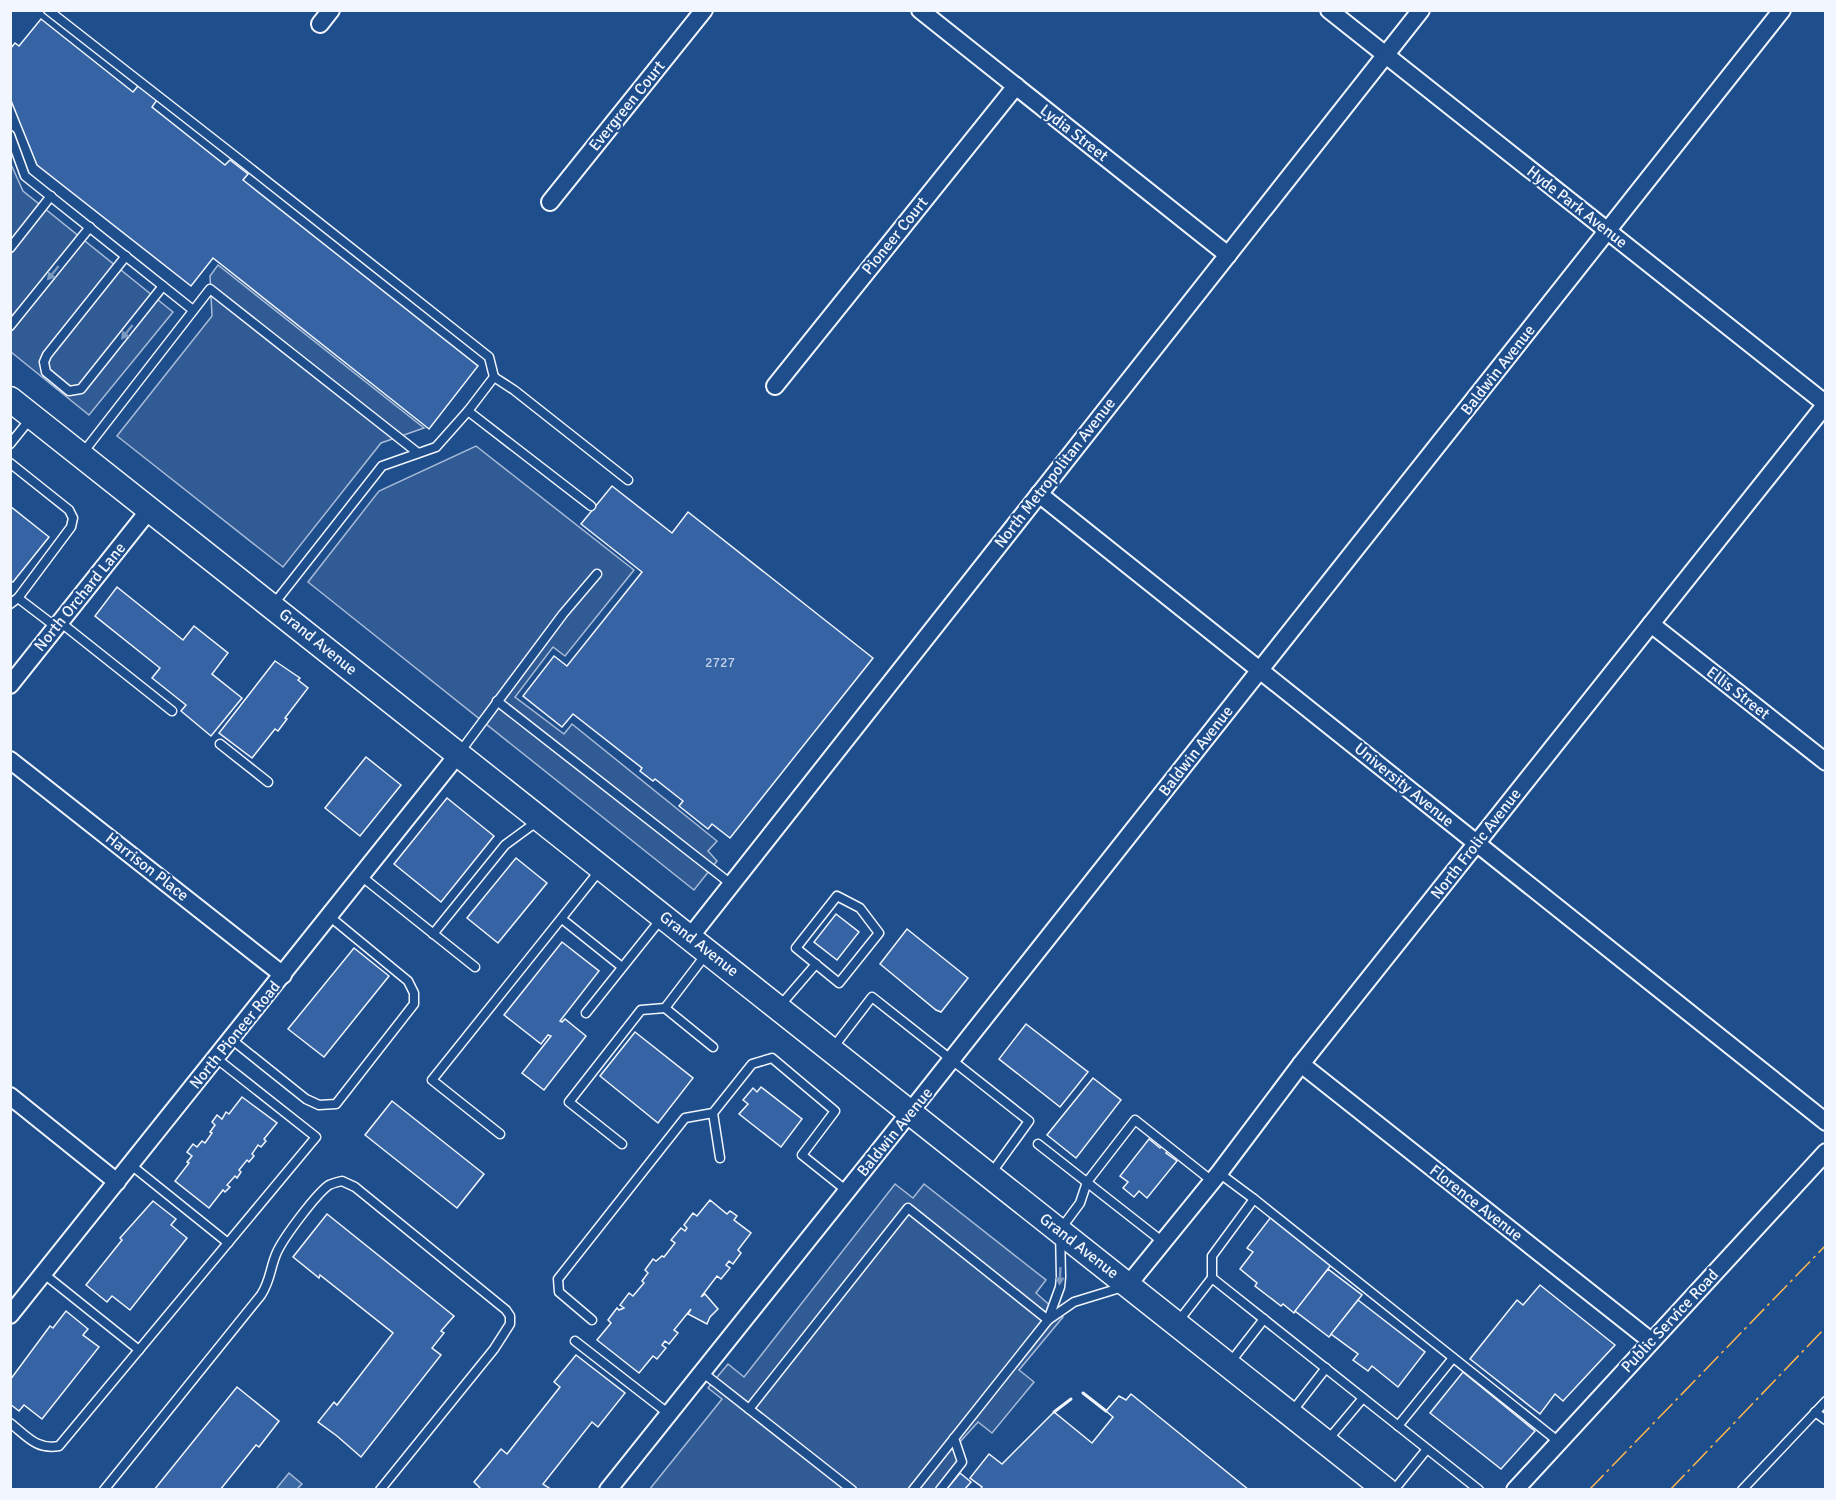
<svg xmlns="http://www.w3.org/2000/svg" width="1836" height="1500" font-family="Signika,sans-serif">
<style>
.parking{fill:#305b95;stroke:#a8bbd7;stroke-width:1.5}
.water{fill:#3b69a3;stroke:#a8bbd7;stroke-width:1.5}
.building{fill:#3563a3;stroke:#f2f6ff;stroke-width:1.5}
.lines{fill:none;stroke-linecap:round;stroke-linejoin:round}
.service-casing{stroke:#f2f6ff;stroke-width:11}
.minor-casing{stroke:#f2f6ff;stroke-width:20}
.secondary-casing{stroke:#f2f6ff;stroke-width:27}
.service{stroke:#1f4e8c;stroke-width:8}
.minor{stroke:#1f4e8c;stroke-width:16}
.secondary{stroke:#1f4e8c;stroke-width:24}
.wall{stroke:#f2f6ff;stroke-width:3}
.power{stroke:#ffb74d;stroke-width:1.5;stroke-dasharray:21 4.5 3 4.5;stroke-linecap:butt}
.oneway{fill:#7e9ac0}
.labels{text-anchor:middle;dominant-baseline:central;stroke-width:4.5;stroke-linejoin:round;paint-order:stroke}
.number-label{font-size:14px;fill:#c3d1e8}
.street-label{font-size:16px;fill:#f2f6ff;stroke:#1f4e8c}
</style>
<rect width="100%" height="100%" fill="#1f4e8c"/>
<g class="parking">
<path d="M10 162 23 191 173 312 89 415 11 352Z"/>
<path d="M218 265 424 428 381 443 283 567 117 436 212 316 210 276Z"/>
<path d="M476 446 634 570 565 656 553 647 515 697 564 734 572 724 717 841 708 851 717 861 694 890 308 582 379 491Z"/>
<path d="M895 1184 913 1198 924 1184 1046 1280 1036 1293 1063 1317 1019 1370 1034 1382 992 1433 978 1422 959 1443 965 1464 944 1489 649 1490 722 1399 708 1388 728 1364 744 1377Z"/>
</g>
<path class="water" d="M289 1473 302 1484 297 1489H276Z"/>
<g class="building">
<path d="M41 19 133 92 138 86 157 100 152 107 225 165 230 160 248 174 243 180 478 366 429 429 213 258 191 286 37 165 10 98V49L15 43 19 46Z"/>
<path d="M612 486 672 533 688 512 873 658 730 838 712 824 708 829 679 806 683 801 655 779 653 781 640 771 642 768 573 714 562 727 523 696 554 656 567 666 642 572 581 524Z"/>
<path d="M10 506 49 537 13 582 10 580Z"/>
<path d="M117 587 183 640 194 626 228 653 212 674 242 698 211 736 181 711 186 705 152 678 160 668 95 616Z"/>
<path d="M275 661 300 678 298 680 308 688 285 718 287 719 278 731 275 729 252 758 219 733Z"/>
<path d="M366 757 401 785 360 836 325 808Z"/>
<path d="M447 798 494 836 441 902 394 864Z"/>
<path d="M516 858 547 883 498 943 467 918Z"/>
<path d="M836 914 859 932 837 960 814 942Z"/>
<path d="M907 929 968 978 941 1012 936 1010 880 964Z"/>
<path d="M562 942 599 971 560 1021 562 1022 565 1019 586 1036 544 1090 522 1073 551 1036 548 1035 541 1044 504 1015Z"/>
<path d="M354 948 389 976 324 1057 288 1029Z"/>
<path d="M1026 1024 1088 1072 1060 1107 999 1059Z"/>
<path d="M635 1032 693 1078 658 1123 600 1076Z"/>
<path d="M1093 1078 1121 1100 1076 1158 1047 1135Z"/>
<path d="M761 1087 802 1119 781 1147 739 1114 748 1104 743 1100 753 1088 757 1092Z"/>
<path d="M242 1097 277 1123 264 1139 266 1141 261 1147 258 1145 252 1154 254 1156 249 1162 247 1160 239 1170 241 1172 237 1178 235 1176 227 1185 230 1187 225 1192 223 1190 209 1208 175 1181 189 1163 187 1162 192 1156 187 1152 193 1144 197 1147 202 1141 205 1143 212 1133 210 1132 215 1125 212 1122 217 1115 222 1119 226 1112 229 1114Z"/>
<path d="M392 1101 484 1174 457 1208 365 1135Z"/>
<path d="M1149 1139 1160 1148 1162 1145 1168 1150 1166 1153 1177 1161 1147 1198 1139 1191 1134 1197 1123 1188 1128 1182 1120 1176Z"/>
<path d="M710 1200 727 1214 730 1211 737 1216 734 1220 751 1233 738 1250 741 1253 733 1264 729 1261 726 1265 730 1268 721 1279 717 1276 701 1297 705 1294 718 1309 710 1317 707 1324 688 1314 691 1309 674 1330 678 1333 669 1344 665 1341 662 1345 666 1348 657 1359 653 1356 639 1373 597 1340 611 1323 608 1320 617 1308 619 1310 624 1308 620 1305 629 1293 633 1296 644 1283 642 1281 648 1273 645 1270 653 1259 656 1261 662 1256 664 1257 675 1243 671 1240 681 1228 685 1231 687 1228 684 1225 693 1213 697 1216Z"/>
<path d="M153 1201 176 1219 171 1225 187 1238 130 1310 112 1296 107 1302 86 1285 122 1240 120 1238Z"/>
<path d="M327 1214 454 1316 441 1331 444 1333 432 1348 441 1355 361 1457 337 1436 318 1422 334 1402 337 1405 393 1333 320 1275 319 1278 293 1257Z"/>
<path d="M1271 1217 1331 1265 1294 1313 1283 1304 1281 1306 1255 1286 1257 1283 1240 1269 1253 1252 1247 1248Z"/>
<path d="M1328 1269 1362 1295 1329 1337 1295 1311Z"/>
<path d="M1540 1285 1615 1345 1563 1401 1555 1394 1540 1414 1470 1359 1517 1300 1523 1305Z"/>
<path d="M1358 1300 1425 1352 1398 1387 1372 1366 1368 1371 1353 1360 1358 1354 1331 1334Z"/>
<path d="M66 1311 88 1329 83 1335 99 1347 42 1419 24 1405 19 1411 10 1404V1380L50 1326 53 1328Z"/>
<path d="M576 1355 625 1393 598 1427 592 1422 543 1484 549 1488 548 1490H482L474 1482 501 1449 507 1454 560 1387 554 1382Z"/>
<path d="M1463 1372 1535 1431 1501 1469 1430 1413Z"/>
<path d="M237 1387 279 1421 259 1447 256 1445 220 1490H154Z"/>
<path d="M1131 1394 1249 1490H980L982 1487 970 1478 989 1454 1002 1464 1054 1412 1092 1443 1113 1417 1106 1411 1119 1396 1126 1400Z"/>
<path d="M960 1473 971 1482 964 1490H946Z"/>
</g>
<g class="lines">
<g class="service-casing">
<g id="service">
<path d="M48 10 240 160 489 357 494 377 468 411"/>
<path d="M10 135 25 176 193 310"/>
<path d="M10 248 51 196"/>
<path d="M126 256 47 355 44 362 46 372 69 391 81 389 163 286"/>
<path d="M10 326 90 227"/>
<path d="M494 377 514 390 628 480"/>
<path d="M10 444 31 418"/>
<path d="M82 454 210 289 418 453"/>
<path d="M10 463 69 510 73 518 71 527 18 598 10 604"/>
<path d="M18 598 56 627"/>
<path d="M273 605 382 466 436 447 468 411 591 506"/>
<path d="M60 622 172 711"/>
<path d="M497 701 731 884"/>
<path d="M220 744 268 782"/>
<path d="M460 752 563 614 597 574"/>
<path d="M361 876 475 967"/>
<path d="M837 896 860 908 879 933 839 983 796 948Z"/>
<path d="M562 919 622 967"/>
<path d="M433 934 505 845 539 820"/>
<path d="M779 1007 816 964"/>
<path d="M665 1008 713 1047"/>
<path d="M586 1013 661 919"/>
<path d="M231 1039 306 1099 319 1105 336 1104 414 1004V993L408 981 329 916"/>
<path d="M832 1049 872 997 1029 1121 990 1175"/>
<path d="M713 1113 720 1158"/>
<path d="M500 1134 432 1080 600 870"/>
<path d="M622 1144 569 1102 641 1010 665 1008 707 953"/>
<path d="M1038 1144 1163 1242"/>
<path d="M131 1165 228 1243"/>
<path d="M1219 1173 1254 1199 1559 1442"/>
<path d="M44 1274 139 1350"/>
<path d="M1212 1278V1256L1254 1199"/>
<path d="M592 1320 559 1292 558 1279 685 1118 713 1113 752 1064 772 1058 835 1111 802 1155 847 1191"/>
<path d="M1048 1320 1060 1287 1061 1277 1060 1230 1080 1203 1087 1182 1135 1120 1212 1181"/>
<path d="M1177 1323 1212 1278 1479 1490"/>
<path d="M575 1341 669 1414"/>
<path d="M1229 1364 1264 1319"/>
<path d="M702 1372 852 1490"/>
<path d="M749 1409 908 1208 1048 1320"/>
<path d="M1815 1412 1826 1420"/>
<path d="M1291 1413 1326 1368"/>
<path d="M10 1423C27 1436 36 1450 59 1446L316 1137 216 1058"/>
<path d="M1398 1426 1453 1358"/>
<path d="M1327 1441 1363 1398"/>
<path d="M104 1490 261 1295C271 1280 270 1267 277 1252 284 1237 316 1194 329 1185 333 1183 338 1182 342 1181L355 1187 506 1310 510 1316V1324L494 1349 380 1490"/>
<path d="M913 1490 1048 1320 1074 1302 1123 1287"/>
<path d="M940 1490 962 1462 954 1438"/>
<path d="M1394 1490 1427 1449"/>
<path d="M1742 1490 1826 1401"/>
</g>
</g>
<g class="minor-casing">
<g id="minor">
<path d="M920 10 1228 255"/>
<path d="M1329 10 1826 404"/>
<path d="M320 24 331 10"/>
<path d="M550 202 704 10"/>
<path d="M775 386 1016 86"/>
<path d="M1039 494 1826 1122"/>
<path d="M1651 624 1826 762"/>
<path d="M10 685 150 509"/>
<path d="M10 760 283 975"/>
<path d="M690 937 1421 10"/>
<path d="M1301 1064 1651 1341"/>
<path d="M10 1096 117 1182"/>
<path d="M1128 1285 1219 1173 1301 1064 1826 404"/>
<path d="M10 1315 459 753"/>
<path d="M608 1490 910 1112 1782 10"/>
<path d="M1515 1490 1826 1152"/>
</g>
</g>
<g class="secondary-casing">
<path id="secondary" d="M10 399 1386 1490"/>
</g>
<use href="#service" class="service"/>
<use href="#minor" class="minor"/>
<use href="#secondary" class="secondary"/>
<g class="wall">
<path d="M1083 1393 1106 1411"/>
<path d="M1054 1412 1071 1399"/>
</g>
<g class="power">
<path d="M1589 1490 1826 1245"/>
<path d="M1670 1490 1826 1327"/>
</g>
</g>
<defs><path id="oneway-solid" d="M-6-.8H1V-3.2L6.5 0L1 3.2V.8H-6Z" transform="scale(1.5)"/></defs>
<g class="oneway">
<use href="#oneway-solid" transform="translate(53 273) rotate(129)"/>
<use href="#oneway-solid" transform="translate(127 332) rotate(128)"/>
<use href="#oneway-solid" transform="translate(1060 1276) rotate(93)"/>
</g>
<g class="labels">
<g class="number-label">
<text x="720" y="662">2727</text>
</g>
<g class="street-label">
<text transform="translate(627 106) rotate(-51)">Evergreen Court</text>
<text transform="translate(1074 133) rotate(38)">Lydia Street</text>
<text transform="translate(1577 207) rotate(38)">Hyde Park Avenue</text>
<text transform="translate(895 236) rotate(-51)">Pioneer Court</text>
<text transform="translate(1498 370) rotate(-52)">Baldwin Avenue</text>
<text transform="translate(1055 473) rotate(-52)">North Metropolitan Avenue</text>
<text transform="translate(80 597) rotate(-51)">North Orchard Lane</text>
<text transform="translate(318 642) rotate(39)">Grand Avenue</text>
<text transform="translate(1738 693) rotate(38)">Ellis Street</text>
<text transform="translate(1196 751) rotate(-52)">Baldwin Avenue</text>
<text transform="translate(1404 785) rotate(39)">University Avenue</text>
<text transform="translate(1476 844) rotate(-52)">North Frolic Avenue</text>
<text transform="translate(147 867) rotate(38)">Harrison Place</text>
<text transform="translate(699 944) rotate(38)">Grand Avenue</text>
<text transform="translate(235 1035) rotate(-51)">North Pioneer Road</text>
<text transform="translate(895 1132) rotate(-51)">Baldwin Avenue</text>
<text transform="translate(1476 1203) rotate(38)">Florence Avenue</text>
<text transform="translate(1079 1246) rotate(38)">Grand Avenue</text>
<text transform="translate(1670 1321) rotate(-47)">Public Service Road</text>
</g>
</g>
<rect width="1836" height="1500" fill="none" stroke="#f2f6ff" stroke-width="24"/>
</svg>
